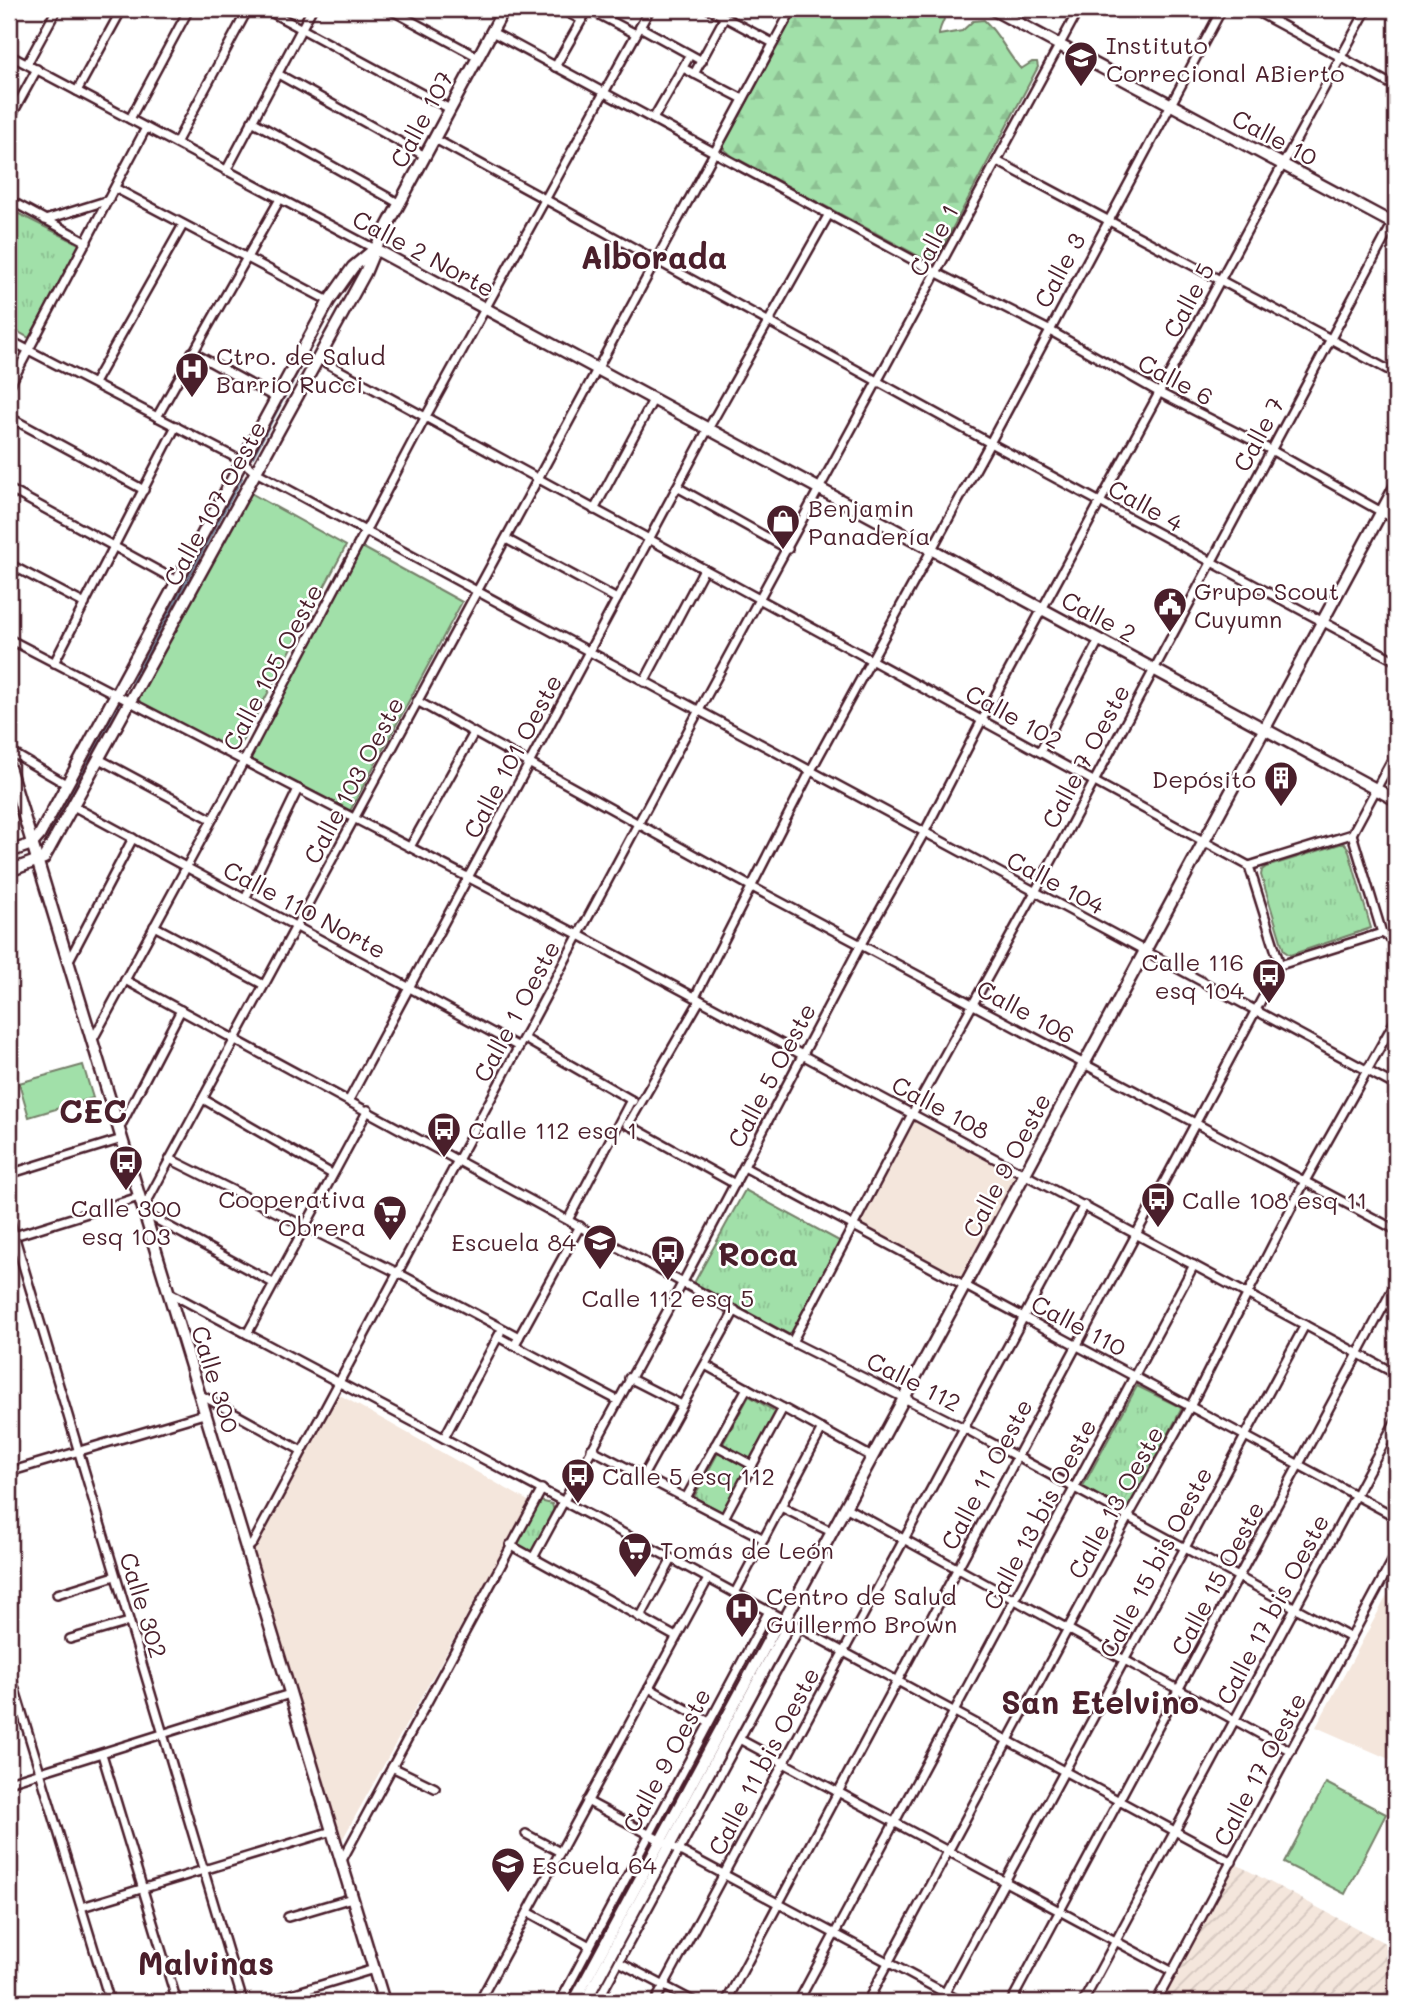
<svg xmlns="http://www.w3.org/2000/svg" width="1405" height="2011" font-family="Mali,sans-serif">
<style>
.built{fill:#f4e6dc}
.industrial{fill:url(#industrial-furrows)}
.grass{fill:#a1e0a9;stroke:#76806a;stroke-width:2}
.forest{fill:url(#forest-firs);stroke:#76806a;stroke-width:2}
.park{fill:url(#park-tufts);stroke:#76806a;stroke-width:2}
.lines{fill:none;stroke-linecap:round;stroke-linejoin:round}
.stream{stroke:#798fa7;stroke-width:2}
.street-casing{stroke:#4a1f2b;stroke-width:12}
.secondary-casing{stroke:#4a1f2b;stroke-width:15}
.street{stroke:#fff;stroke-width:7}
.secondary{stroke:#fff;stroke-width:10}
.labels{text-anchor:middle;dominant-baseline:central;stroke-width:5;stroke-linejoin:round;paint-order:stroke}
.poi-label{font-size:24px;fill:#4a1f2b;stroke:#fff;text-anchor:start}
.street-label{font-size:24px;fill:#4a1f2b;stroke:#fff}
.district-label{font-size:32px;font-weight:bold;fill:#4a1f2b;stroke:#fff}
</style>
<defs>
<pattern id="industrial-furrows" width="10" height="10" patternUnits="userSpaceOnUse" patternTransform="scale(1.75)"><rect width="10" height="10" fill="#f4e6dc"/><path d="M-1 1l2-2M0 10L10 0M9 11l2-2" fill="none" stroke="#d3c5bd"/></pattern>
<pattern id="forest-firs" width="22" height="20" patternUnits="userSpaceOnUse" patternTransform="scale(1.75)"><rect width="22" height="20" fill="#a1e0a9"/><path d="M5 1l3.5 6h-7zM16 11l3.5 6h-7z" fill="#8cc092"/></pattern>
<pattern id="park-tufts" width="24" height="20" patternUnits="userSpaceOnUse" patternTransform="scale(1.75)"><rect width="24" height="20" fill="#a1e0a9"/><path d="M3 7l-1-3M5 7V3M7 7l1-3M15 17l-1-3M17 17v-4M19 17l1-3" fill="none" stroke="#8cc092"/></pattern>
</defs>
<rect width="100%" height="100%" fill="#fff"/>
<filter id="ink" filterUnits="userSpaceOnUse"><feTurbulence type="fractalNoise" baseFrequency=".0143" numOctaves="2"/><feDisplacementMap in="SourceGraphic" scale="14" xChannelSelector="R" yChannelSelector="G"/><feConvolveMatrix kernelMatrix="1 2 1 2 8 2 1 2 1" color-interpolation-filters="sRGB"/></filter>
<g filter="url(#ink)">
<g class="built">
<path d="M912 1114 1025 1174 965 1286 853 1226Z"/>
<path d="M338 1394 530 1502 337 1849 252 1551Z"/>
<path d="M1396 1579V1762L1316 1727Z"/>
</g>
<path class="industrial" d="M1232 1862 1396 1949V2002H1156Z"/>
<g class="grass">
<path d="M247 491 346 546 235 755 134 705Z"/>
<path d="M362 547 462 602 350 811 249 761Z"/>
<path d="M83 1065 93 1098 29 1117 19 1083Z"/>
<path d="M1326 1783 1386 1814 1345 1894 1284 1863Z"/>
</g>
<path class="forest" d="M797 9H946C947 19 939 25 939 35L962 31 973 21 984 20C1001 36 1006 53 1021 69L1032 62H1037L1038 67 941 250 936 255 922 258 732 156 724 149V145Z"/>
<g class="park">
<path d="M9 209 81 245 29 338 9 327Z"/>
<path d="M1340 844H1345L1348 848 1371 928 1290 955 1284 951 1261 875 1262 870 1266 867Z"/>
<path d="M745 1190 841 1242 790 1335 694 1283Z"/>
<path d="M1137 1386 1182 1408 1128 1511 1082 1488Z"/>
<path d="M749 1396 776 1412 722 1512 694 1497Z"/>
<path d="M540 1501 552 1504 554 1511 535 1549 529 1552 516 1543Z"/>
</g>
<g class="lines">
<g class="stream">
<path d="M349 281 358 269"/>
<path d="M253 457 339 294"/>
<path d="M132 682 242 478"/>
<path d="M47 838 120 702"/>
<path d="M9 858 23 853"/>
</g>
<g class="street-casing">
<g id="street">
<path d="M265 9 450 109"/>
<path d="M389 9 478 57"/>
<path d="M560 9 582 20"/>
<path d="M709 9 773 43"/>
<path d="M1252 9 1396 87"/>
<path d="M640 27 702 61"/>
<path d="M492 32 937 273 1049 330 1160 393 1271 450 1396 520"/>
<path d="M9 55 375 249"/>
<path d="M27 64 57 9"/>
<path d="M555 67 588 9 636 34"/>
<path d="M683 68 743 99"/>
<path d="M278 74 425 156"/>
<path d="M694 74 725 17"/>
<path d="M77 91 122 9"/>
<path d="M130 119 189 9"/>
<path d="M653 119 690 55"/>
<path d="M9 120 37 69"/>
<path d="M252 121 400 204"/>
<path d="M435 139 990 443 1396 661"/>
<path d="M176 143 248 9"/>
<path d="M997 161 1396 374"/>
<path d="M226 171 312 9"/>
<path d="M115 188 329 301"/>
<path d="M9 200 87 242"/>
<path d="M45 220 109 200"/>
<path d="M9 340 242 461 254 471 1396 1086"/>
<path d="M192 352 276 398"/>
<path d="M317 358 1249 866"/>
<path d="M94 383 183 225"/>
<path d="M9 387 146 128"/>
<path d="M9 417 144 490"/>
<path d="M157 417 280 199"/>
<path d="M677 487 788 549"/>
<path d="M9 489 177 581"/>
<path d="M594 510 653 400"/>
<path d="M506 539 617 599"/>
<path d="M9 564 85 604"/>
<path d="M9 639 579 935 1396 1374"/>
<path d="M54 663 176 426"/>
<path d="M644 682 704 569"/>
<path d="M417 701 752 887 1396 1230"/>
<path d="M9 751 66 784"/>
<path d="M1040 752 1099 640"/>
<path d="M99 759 211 819"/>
<path d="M73 806 519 1047"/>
<path d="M1352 834 1382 933"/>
<path d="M410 847 474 733"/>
<path d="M1249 866 1352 834 1396 752"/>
<path d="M245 899 298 789"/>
<path d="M154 926 264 985"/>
<path d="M1382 933 1396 941"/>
<path d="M68 962 133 838"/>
<path d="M1280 965 1382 933"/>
<path d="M125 980 792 1342 964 1428 1351 1638"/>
<path d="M695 997 810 772 990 443 1222 9"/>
<path d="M525 1039 633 1101"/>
<path d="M92 1041 244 761 425 418 650 9"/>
<path d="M203 1099 332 1174"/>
<path d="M349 1100 708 429 829 214"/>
<path d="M627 1124 735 1184"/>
<path d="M628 1125 700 1000"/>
<path d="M119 1129 181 1010"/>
<path d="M170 1159 398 1273 519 1337"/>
<path d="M744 1167 1396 1517"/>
<path d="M9 1174 122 1139"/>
<path d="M143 1209 792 9"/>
<path d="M144 1213 273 1283"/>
<path d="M9 1218 243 2002"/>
<path d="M568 1220 631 1100"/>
<path d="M14 1236 139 1197"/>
<path d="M168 1292 672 1559 1232 1862"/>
<path d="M247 1334 368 1110"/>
<path d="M498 1337 617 1400"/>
<path d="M792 1342 912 1114 1035 892 1396 217"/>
<path d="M514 1346 580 1226"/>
<path d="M705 1365 872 1457"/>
<path d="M629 1378 682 1405"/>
<path d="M199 1394 302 1451"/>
<path d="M444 1438 500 1333"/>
<path d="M715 1445 752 1465"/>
<path d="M591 1449 764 1539"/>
<path d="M9 1472 204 1414"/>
<path d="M643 1476 735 1310"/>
<path d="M686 1498 747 1388"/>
<path d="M781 1507 832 1532"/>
<path d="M845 1507 1291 1751"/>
<path d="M724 1518 783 1408"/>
<path d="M510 1545 676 1637"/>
<path d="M247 1549 253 1543 698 712 1079 9"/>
<path d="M533 1558 683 1282 861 944 924 833 982 720 1367 9"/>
<path d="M735 1593 822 1429"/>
<path d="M57 1594 115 1576"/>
<path d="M640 1618 672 1559"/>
<path d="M70 1639 129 1622"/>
<path d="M9 1670 110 2002"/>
<path d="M649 1688 709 1722"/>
<path d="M741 1740 1173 1972"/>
<path d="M102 1754 177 2002"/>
<path d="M392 1767 435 1788"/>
<path d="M9 1782 290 1694"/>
<path d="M587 1801 962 2002"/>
<path d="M526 1834 560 1852"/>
<path d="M341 1862 542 1489"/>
<path d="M82 1907 332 1831"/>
<path d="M528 1912 590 1946"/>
<path d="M288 1917 352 1898"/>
<path d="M619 1962 695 2002"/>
<path d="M265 2002 374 1969"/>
<path d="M479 2002 708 1579"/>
<path d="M560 2002 769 1611"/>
<path d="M597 2002 800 1627"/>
<path d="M655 2002 1084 1205"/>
<path d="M726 2002 1280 965 1249 866"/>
<path d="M798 2002 1194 1265"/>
<path d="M867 2002 1128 1517 1190 1407 1305 1181 1396 1019"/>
<path d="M940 2002 1305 1325"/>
<path d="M1011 2002 1396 1283"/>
<path d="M1083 2002 1396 1420"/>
<path d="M1156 2002 1396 1554"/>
</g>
</g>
<g class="secondary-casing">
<g id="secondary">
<path d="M992 9 1396 225"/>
<path d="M375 249 1396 800"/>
<path d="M9 767 384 2002"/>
<path d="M9 852 32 844 39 836 329 301 353 267 371 252"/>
<path d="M9 871 44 858 365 273 375 249 504 9"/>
<path d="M574 2002 775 1628 785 1619 1396 485"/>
<path d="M585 2002 784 1633 785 1619"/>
</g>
</g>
<use href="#street" class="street"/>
<use href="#secondary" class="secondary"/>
</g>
</g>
<defs>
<g id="university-pin" transform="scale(1.75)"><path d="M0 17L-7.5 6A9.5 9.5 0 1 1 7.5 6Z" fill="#4a1f2b" stroke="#fff"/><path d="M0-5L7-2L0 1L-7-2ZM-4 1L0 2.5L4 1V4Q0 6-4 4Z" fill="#fff"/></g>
<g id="hospital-pin" transform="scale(1.75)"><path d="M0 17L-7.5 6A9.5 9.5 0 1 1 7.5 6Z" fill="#4a1f2b" stroke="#fff"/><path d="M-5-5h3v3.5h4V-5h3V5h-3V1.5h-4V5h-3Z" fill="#fff"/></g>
<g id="shop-pin" transform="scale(1.75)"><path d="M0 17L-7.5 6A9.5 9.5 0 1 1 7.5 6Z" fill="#4a1f2b" stroke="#fff"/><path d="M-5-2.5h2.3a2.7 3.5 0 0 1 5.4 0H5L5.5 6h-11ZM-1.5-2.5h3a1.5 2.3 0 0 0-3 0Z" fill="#fff"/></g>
<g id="civic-pin" transform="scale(1.75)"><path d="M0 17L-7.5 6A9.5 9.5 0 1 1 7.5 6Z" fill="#4a1f2b" stroke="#fff"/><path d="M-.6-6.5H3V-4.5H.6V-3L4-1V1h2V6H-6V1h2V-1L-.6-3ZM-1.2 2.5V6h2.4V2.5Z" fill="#fff"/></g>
<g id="building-pin" transform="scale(1.75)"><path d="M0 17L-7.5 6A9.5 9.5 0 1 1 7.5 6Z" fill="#4a1f2b" stroke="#fff"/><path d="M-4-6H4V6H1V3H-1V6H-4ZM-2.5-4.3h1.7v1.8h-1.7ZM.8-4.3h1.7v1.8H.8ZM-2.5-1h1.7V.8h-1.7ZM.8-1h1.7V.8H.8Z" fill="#fff"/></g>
<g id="bus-pin" transform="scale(1.75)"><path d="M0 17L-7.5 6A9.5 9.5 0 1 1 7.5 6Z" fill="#4a1f2b" stroke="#fff"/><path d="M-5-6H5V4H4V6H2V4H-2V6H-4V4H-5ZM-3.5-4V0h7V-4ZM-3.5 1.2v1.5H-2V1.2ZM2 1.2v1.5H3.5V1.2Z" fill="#fff"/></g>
<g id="supermarket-pin" transform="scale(1.75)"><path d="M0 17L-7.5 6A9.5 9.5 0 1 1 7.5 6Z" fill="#4a1f2b" stroke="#fff"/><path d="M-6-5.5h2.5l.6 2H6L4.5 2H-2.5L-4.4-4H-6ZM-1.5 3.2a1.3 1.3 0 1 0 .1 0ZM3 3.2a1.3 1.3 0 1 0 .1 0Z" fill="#fff"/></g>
<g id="school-pin" transform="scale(1.75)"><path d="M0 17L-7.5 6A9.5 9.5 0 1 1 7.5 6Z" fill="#4a1f2b" stroke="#fff"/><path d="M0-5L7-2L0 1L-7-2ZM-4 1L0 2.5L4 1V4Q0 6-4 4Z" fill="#fff"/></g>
</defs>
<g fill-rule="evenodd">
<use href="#university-pin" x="1081" y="58"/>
<use href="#hospital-pin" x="192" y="369"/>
<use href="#shop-pin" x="783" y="521"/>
<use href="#civic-pin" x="1170" y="604"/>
<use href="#building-pin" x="1281" y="778"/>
<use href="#bus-pin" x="1269" y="975"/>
<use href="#bus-pin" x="444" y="1129"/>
<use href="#bus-pin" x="126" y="1162"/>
<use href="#bus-pin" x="1158" y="1199"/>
<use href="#supermarket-pin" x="390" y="1212"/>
<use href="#school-pin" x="600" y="1241"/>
<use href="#bus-pin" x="668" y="1252"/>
<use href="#bus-pin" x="578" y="1475"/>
<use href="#supermarket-pin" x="635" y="1549"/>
<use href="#hospital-pin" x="742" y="1609"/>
<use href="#school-pin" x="508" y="1864"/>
</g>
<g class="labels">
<g class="poi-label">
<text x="1106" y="44">Instituto<tspan x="1106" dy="28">Correcional ABierto</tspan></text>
<text x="216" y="355">Ctro. de Salud<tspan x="216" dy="28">Barrio Rucci</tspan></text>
<text x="808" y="507">Benjamin<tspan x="808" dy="28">Panadería</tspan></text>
<text x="1194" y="590">Grupo Scout<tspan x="1194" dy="28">Cuyumn</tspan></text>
<text x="1256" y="778" text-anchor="end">Depósito</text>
<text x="1244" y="961" text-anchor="end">Calle 116<tspan x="1244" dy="28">esq 104</tspan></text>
<text x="468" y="1129">Calle 112 esq 1</text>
<text x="366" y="1198" text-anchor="end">Cooperativa<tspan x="366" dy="28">Obrera</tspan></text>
<text x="1182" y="1199">Calle 108 esq 11</text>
<text x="126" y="1207" text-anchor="middle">Calle 300<tspan x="126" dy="28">esq 103</tspan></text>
<text x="576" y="1241" text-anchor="end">Escuela 84</text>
<text x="668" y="1297" text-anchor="middle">Calle 112 esq 5</text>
<text x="602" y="1475">Calle 5 esq 112</text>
<text x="660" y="1549">Tomás de León</text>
<text x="766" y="1595">Centro de Salud<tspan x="766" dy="28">Guillermo Brown</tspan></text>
<text x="532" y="1864">Escuela 64</text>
</g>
<g class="street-label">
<text transform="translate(421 119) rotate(-62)">Calle 107</text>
<text transform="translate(1275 137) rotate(28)">Calle 10</text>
<text transform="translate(933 240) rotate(-62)">Calle 1</text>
<text transform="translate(424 253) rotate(28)">Calle 2 Norte</text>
<text transform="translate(1059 270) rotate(-62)">Calle 3</text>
<text transform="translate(1188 300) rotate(-62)">Calle 5</text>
<text transform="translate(1176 379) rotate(28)">Calle 6</text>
<text transform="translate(1258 434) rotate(-62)">Calle 7</text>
<text transform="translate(214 503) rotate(-61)">Calle 107 Oeste</text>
<text transform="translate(1146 505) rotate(29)">Calle 4</text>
<text transform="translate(1099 616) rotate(28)">Calle 2</text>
<text transform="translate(272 667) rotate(-62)">Calle 105 Oeste</text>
<text transform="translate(1014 716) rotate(29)">Calle 102</text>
<text transform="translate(512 756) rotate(-62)">Calle 101 Oeste</text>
<text transform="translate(1085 756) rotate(-62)">Calle 7 Oeste</text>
<text transform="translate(353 780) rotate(-62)">Calle 103 Oeste</text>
<text transform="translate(1056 882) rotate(28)">Calle 104</text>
<text transform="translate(305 909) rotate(28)">Calle 110 Norte</text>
<text transform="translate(516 1011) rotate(-62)">Calle 1 Oeste</text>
<text transform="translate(1026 1011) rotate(28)">Calle 106</text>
<text transform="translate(771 1075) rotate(-62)">Calle 5 Oeste</text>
<text transform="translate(941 1107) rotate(28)">Calle 108</text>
<text transform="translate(1006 1165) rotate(-62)">Calle 9 Oeste</text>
<text transform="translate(1079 1325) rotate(28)">Calle 110</text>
<text transform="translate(216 1379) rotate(73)">Calle 300</text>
<text transform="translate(914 1381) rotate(27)">Calle 112</text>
<text transform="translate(986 1474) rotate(-62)">Calle 11 Oeste</text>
<text transform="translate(1115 1502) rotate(-61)">Calle 13 Oeste</text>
<text transform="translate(1039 1514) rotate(-62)">Calle 13 bis Oeste</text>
<text transform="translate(1155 1562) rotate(-62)">Calle 15 bis Oeste</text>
<text transform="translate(1217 1578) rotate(-62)">Calle 15 Oeste</text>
<text transform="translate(144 1605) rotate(73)">Calle 302</text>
<text transform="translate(1272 1609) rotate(-62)">Calle 17 bis Oeste</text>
<text transform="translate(666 1760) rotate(-62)">Calle 9 Oeste</text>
<text transform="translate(763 1761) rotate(-62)">Calle 11 bis Oeste</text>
<text transform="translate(1259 1769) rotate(-62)">Calle 17 Oeste</text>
</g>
<g class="district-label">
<text x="654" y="256">Alborada</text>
<text x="93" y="1110">CEC</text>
<text x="758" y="1253">Roca</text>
<text x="1100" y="1701">San Etelvino</text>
<text x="206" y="1962">Malvinas</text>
</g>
</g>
<rect width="1405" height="2011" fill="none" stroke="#fff" stroke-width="35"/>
<rect x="18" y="18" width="1370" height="1976" fill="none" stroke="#4a1f2b" stroke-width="2.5" filter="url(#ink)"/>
</svg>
